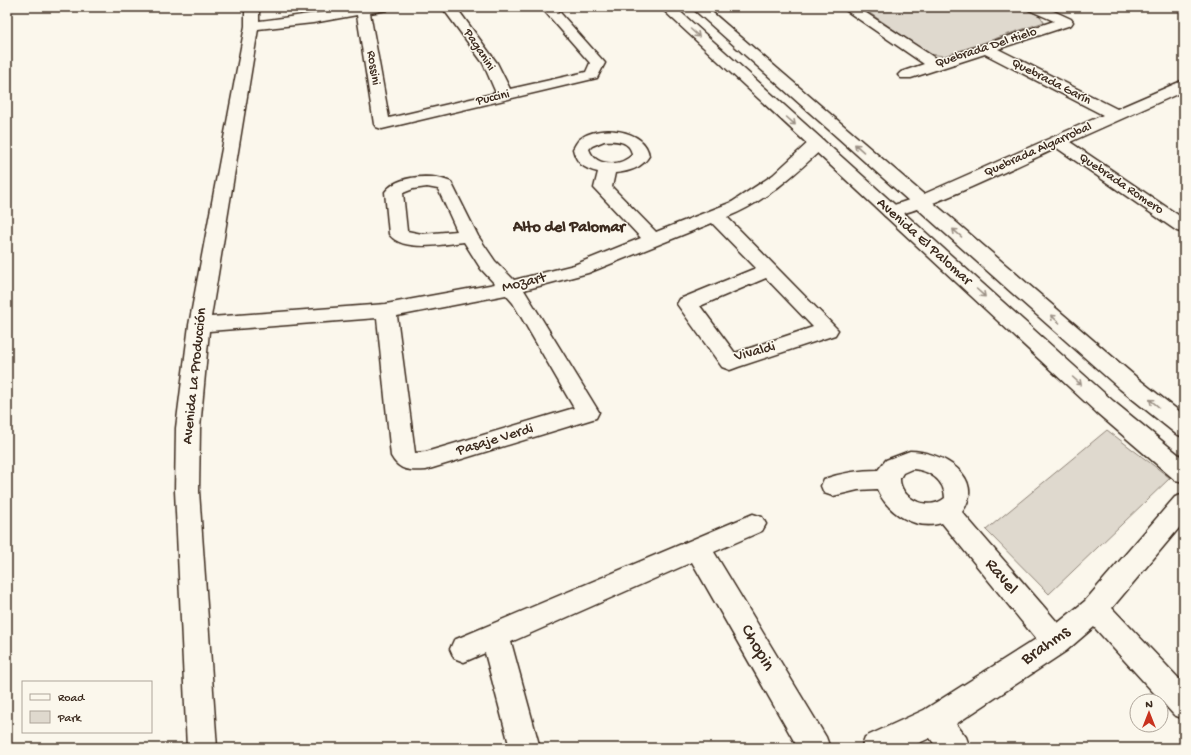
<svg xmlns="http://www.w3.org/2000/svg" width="1191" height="755" font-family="'Gochi Hand',sans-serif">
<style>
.green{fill:#dfd9ce;stroke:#8d8276}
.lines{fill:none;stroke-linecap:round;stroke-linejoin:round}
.minor-casing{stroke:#3b2a1e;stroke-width:3}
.tertiary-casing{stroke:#3b2a1e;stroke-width:3}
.minor{fill:#fbf7ec;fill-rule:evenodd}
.tertiary{fill:#fbf7ec;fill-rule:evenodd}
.oneway{stroke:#9b9085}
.labels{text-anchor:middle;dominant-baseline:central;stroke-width:3;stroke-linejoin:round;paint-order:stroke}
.far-street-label{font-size:13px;fill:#3b2a1e;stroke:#fbf7ec}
.street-label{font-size:15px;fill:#3b2a1e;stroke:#fbf7ec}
.neighbourhood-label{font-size:16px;font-weight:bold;fill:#3b2a1e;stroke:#fbf7ec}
.near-street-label{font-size:18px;fill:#3b2a1e;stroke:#fbf7ec}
</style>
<rect width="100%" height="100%" fill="#fbf7ec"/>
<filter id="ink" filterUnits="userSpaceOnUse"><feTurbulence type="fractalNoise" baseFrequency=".025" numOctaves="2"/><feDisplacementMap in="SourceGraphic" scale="8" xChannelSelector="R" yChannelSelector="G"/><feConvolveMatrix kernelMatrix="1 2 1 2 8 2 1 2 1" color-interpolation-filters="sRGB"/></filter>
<g filter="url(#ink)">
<g class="green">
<path d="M861 7H1021L1040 16 1044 22 944 56 929 54Z"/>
<path d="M1107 430 1170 478 1049 594 986 530Z"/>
</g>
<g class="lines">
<g class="minor-casing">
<g id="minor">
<path d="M245 7H259V21C302 16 345 7 389 7L387 10 370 13 389 118 496 93 483 63 442 7H456L497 63 510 89 586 72 590 63 541 7H555L605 63 597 78 382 129 376 127 374 124 357 15 313 23 258 29 211 317 386 304 495 284 481 269 464 242C444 244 402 253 389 234L385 192C398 174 433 174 451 182L478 236 495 261 514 280 574 265 641 238 594 188 598 172C584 169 576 163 573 149 575 146 577 141 580 139 597 124 646 128 649 156 642 168 628 172 615 173L612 187 656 232 732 202 773 175 811 140 817 139 823 140 825 144 823 148C794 175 765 202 727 217L838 330 835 335 738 367 730 370 722 367 677 304 680 299 756 268 712 223 588 273 524 290 599 412 596 418 426 470C410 471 399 471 391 456L377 318 209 331 200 428 199 491 217 748H187L175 491 176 428 189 325 245 26ZM604 141C616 140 631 141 632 155 620 167 595 167 589 149L592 146ZM427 187 438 189 457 231 422 234 407 231 403 193 413 189ZM766 278 813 327 735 353 700 306ZM506 295 513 303 574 408 426 452 415 453 397 316Z"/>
<path d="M841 7H857L938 60 1054 21 1029 10 1027 7H1045L1071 19 1073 22 1071 25 998 49 1117 109 1184 80V91L1070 142 1184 219V233L1177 231 1057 148C1029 160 906 221 885 216L882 212 885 208 915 198 1103 115 985 54 911 78H901L898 75 901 72 924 64Z"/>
<path d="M910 451C941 451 987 477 962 512L1058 623 1085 601 1175 497 1184 494V522L1112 608 1184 684V719L1174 715 1094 627 1066 651 956 724 966 737 970 748H937L930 738 908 748H861L865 737 924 710 1036 639 942 523C914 531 887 512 877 489L858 490 833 496 824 493 821 486 824 479C842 473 860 470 878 470L886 460ZM912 469C929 470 945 480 945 498 929 512 899 499 900 478L903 473Z"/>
<path d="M753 514 762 517 766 524 762 531 714 552 826 737 830 748H798L692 562 511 642 540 748H510L485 653 464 662 454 658 450 649 454 640Z"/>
</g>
</g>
<g class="tertiary-casing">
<g id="tertiary">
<path d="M660 7H675L1113 401 1184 459V482L1175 480 1097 413Z"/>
<path d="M691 7H706L1136 377 1184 415V437L1176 434 1120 389Z"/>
</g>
</g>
<use href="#minor" class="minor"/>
<use href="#tertiary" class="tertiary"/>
</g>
<defs><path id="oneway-shaft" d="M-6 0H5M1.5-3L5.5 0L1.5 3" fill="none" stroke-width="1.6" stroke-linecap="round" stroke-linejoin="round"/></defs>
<g class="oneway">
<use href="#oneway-shaft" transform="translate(695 33) rotate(42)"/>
<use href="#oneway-shaft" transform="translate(791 121) rotate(42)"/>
<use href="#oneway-shaft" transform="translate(859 148) rotate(-139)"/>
<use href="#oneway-shaft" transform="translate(957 233) rotate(-139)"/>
<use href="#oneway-shaft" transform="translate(981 293) rotate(42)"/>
<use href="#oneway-shaft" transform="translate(1055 319) rotate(-139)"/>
<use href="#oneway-shaft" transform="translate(1077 381) rotate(42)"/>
<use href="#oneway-shaft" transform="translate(1154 403) rotate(-141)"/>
</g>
</g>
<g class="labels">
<g class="far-street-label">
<text transform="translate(986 48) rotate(-18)">Quebrada Del Hielo</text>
<text transform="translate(479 50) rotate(57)">Paganini</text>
<text transform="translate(373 68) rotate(81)">Rossini</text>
<text transform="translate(1051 82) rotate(27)">Quebrada Garín</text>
<text transform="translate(493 98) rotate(-13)">Puccini</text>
<text transform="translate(1038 150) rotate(-24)">Quebrada Algarrobal</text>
<text transform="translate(1121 184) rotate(34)">Quebrada Romero</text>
</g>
<g class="street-label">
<text transform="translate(924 242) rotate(42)">Avenida El Palomar</text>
<text transform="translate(524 283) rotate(-14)">Mozart</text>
<text transform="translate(755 352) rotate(-15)">Vivaldi</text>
<text transform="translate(195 376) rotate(-84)">Avenida La Producción</text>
<text transform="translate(495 440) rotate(-17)">Pasaje Verdi</text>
</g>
<g class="neighbourhood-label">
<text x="569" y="228">Alto del Palomar</text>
</g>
<g class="near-street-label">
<text transform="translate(1001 577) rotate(50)">Ravel</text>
<text transform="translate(1046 646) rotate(-35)">Brahms</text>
<text transform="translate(757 648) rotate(60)">Chopin</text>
</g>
</g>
<rect width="1191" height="755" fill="none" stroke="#fbf7ec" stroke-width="24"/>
<rect x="12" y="12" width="1167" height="731" fill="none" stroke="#3b2a1e" stroke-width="1.5" filter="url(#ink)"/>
<rect x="22" y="681" width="130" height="52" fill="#fbf7ec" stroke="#aea59a"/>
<rect x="30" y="694" width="20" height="6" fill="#fbf7ec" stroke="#aea59a"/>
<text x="58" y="701" font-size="12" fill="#3b2a1e">Road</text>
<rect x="30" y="711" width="20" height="12" fill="#dfd9ce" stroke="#aea59a"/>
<text x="58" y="721" font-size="12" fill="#3b2a1e">Park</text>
<g transform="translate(1149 713)"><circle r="19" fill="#fbf7ec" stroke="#aea59a"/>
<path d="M0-3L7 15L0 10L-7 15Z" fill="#c8321e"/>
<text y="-6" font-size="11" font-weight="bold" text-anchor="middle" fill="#3b2a1e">N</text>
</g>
</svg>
